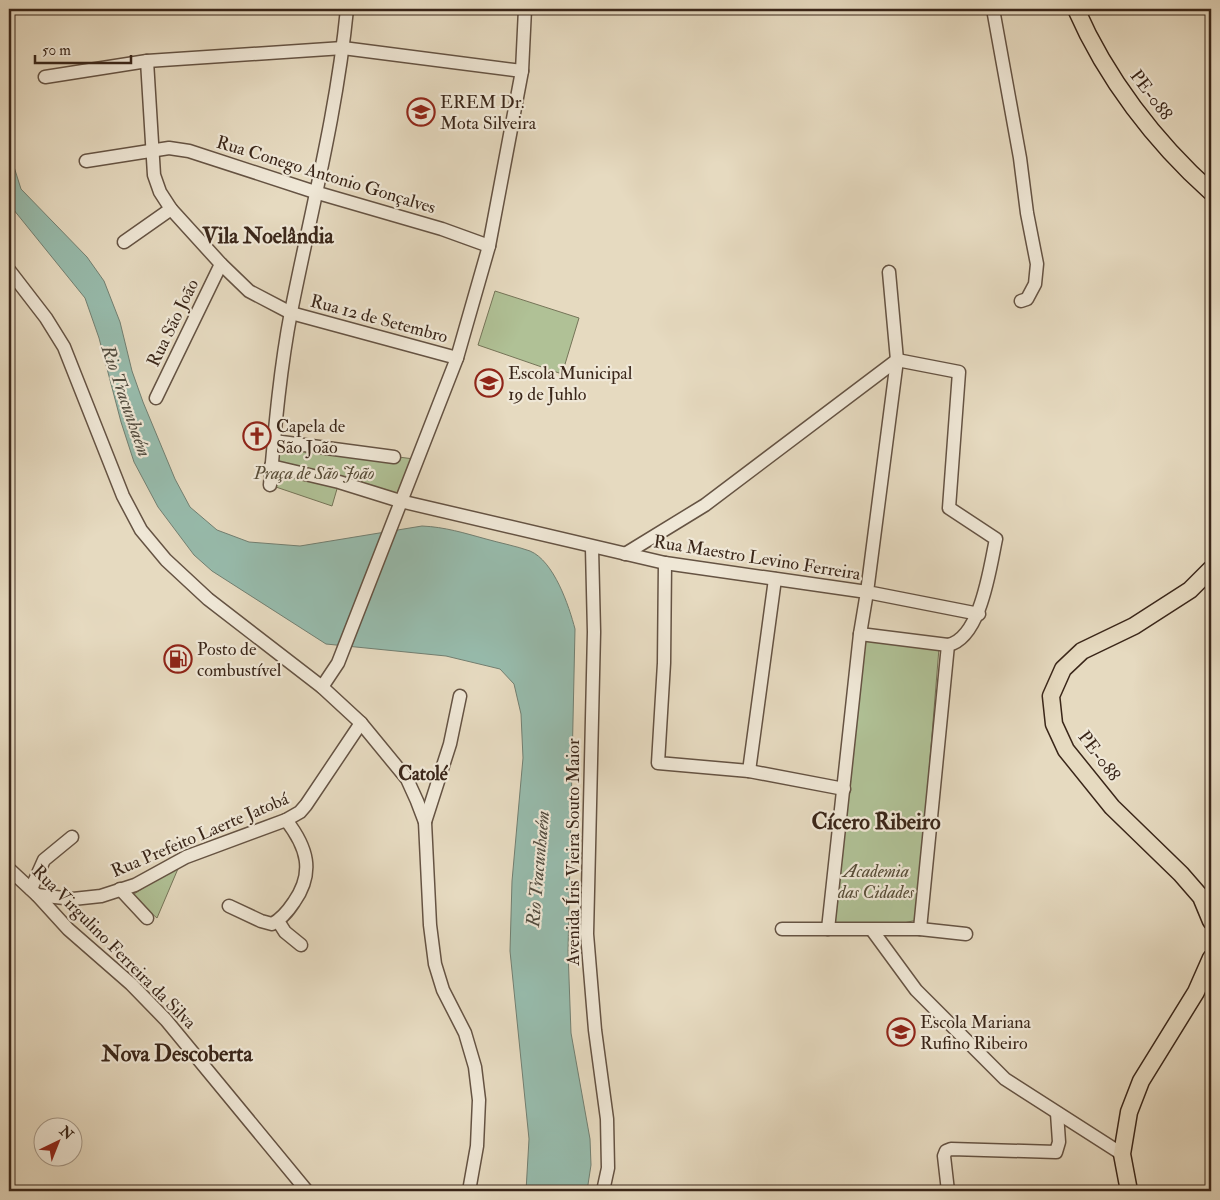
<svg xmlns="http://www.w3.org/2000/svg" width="1220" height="1200" font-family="'IM FELL Double Pica',serif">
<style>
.green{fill:#b0c196;stroke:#757458}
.water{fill:#97bbac;stroke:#727f71}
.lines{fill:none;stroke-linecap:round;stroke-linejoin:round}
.minor-casing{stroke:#655343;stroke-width:15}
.major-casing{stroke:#3a2619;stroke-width:19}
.minor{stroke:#efe7d6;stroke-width:12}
.major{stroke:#e6dac0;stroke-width:16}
.labels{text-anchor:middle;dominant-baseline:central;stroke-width:4.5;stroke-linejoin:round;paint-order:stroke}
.street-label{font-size:18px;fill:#3a2619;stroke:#efe7d6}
.poi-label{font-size:18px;fill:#3a2619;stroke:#efe7d6;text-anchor:start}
.park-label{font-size:18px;font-style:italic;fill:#584d38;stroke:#efe7d6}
.water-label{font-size:19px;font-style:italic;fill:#514b3e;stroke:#efe7d6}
.neighbourhood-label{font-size:19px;font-weight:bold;fill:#3a2619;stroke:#efe7d6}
.district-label{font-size:22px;font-weight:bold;fill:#3a2619;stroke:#efe7d6}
</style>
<rect width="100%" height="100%" fill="#e6dac0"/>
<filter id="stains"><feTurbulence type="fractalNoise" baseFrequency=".004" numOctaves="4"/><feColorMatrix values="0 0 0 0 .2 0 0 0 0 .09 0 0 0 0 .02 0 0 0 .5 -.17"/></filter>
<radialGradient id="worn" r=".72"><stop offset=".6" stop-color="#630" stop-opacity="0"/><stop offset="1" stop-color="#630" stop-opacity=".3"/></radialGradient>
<g class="green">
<path d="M495 291 579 318 562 374 478 345Z"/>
<path d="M274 441 414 459 398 500 339 482 332 506 270 485Z"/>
<path d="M860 634 939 648 917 920 872 930 828 929Z"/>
<path d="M180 864 157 918 131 896Z"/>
</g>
<path class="water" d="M9 151 21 189 87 257 104 281 120 322 132 371 143 402 175 479 190 507 217 530 249 542 300 546 422 526C445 527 464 533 486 539 500 543 516 546 530 551 554 561 569 606 575 629L568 951 571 1033 590 1139 591 1165 587 1191H526L529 1139 510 951 512 881 523 758 521 714 514 684 500 669 446 656 326 644 212 571 194 555 158 507 134 462 121 422 99 338 85 298 9 204Z"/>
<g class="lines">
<g class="minor-casing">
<g id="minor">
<path d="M993 9 1020 158 1027 213 1037 264 1035 284 1027 299 1021 301"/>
<path d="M147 61 154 175 160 192 171 209 221 264 249 291 291 313 457 358"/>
<path d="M45 77 147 61 343 48 522 71"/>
<path d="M86 161 169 148 189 151 318 193 442 229 489 246"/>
<path d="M124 242 171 209"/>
<path d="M9 270 46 318 64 347 123 496 141 530 166 560 208 599 322 687 361 723 407 779 417 801 425 822 430 925 435 964 443 990 465 1033 475 1067 479 1100 477 1146 469 1191"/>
<path d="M889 272 897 360 867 592 979 614"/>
<path d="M156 398 221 264"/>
<path d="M274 441 394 457"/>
<path d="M271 466 339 482 400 501 665 563 867 592 860 634 828 929"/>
<path d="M270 485C275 428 280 369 291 312 311 211 337 112 347 9"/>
<path d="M592 548 594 632 587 934 595 1030 607 1119 608 1168 603 1191"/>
<path d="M625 554 705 505 897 360 959 372 949 508 996 539C990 567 981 638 948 645L860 634"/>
<path d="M665 563 664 663 658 763 749 771 844 789"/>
<path d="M322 687 338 663 457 358 489 246 522 71 525 9"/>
<path d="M749 771 775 579"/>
<path d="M425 822 450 744 460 696"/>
<path d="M9 869 37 895 68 929 131 984 166 1020 307 1191"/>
<path d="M31 889 44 860 72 837"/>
<path d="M120 889 147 918"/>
<path d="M37 895 73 899 101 896 135 885 186 857 286 820 300 812 306 805 361 723"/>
<path d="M229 906 261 921 272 924C282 919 288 911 294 902 315 872 307 847 286 820"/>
<path d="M278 921 285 932 301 945"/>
<path d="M782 929H920L966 934"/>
<path d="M920 929 948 645"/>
<path d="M872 930 916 990 1005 1079 1122 1154"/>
<path d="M948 1191 944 1156 946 1151 951 1149 1056 1152 1059 1142 1057 1113"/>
</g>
</g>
<g class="major-casing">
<g id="major">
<path d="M1076 9C1106 78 1155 142 1211 192"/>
<path d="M1211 569 1190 590 1134 626 1082 651 1063 669 1051 696 1054 724 1066 750 1112 807 1181 874 1201 897 1211 921"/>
<path d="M1129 1191 1122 1154 1129 1112 1141 1081 1196 992 1211 958"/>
</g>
</g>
<use href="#minor" class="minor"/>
<use href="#major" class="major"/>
</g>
<defs>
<g id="school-ring" transform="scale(1.4375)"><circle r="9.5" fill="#efe7d6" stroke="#8f2418" stroke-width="1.5"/><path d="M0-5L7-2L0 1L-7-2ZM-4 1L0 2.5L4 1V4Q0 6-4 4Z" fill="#8f2418"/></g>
<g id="church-ring" transform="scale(1.4375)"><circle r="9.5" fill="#efe7d6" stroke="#8f2418" stroke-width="1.5"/><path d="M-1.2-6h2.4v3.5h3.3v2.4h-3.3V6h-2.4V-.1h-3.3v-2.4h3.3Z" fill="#8f2418"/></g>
<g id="fuel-ring" transform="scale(1.4375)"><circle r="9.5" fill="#efe7d6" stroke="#8f2418" stroke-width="1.5"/><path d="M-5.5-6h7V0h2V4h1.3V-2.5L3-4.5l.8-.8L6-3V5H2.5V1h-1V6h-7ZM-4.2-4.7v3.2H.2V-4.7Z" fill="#8f2418"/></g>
</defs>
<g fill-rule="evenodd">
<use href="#school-ring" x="421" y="112"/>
<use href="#school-ring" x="489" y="383"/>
<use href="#church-ring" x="257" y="436"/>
<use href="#fuel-ring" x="178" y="659"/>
<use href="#school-ring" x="901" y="1032"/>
</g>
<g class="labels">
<g class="street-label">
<text transform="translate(1151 95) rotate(53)">PE-088</text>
<text transform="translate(326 175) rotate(17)">Rua Conego Antonio Gonçalves</text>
<text transform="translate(379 319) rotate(15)">Rua 12 de Setembro</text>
<text transform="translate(173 323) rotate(-64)">Rua São João</text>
<text transform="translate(757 558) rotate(9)">Rua Maestro Levino Ferreira</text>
<text transform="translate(1099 756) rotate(53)">PE-088</text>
<text transform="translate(200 835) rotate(-23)">Rua Prefeito Laerte Jatobá</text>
<text transform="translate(573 852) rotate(-90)">Avenida Íris Vieira Souto Maior</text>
<text transform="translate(114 947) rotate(45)">Rua Virgulino Ferreira da Silva</text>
</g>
<g class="poi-label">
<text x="440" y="102">EREM Dr.<tspan x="440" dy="21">Mota Silveira</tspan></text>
<text x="508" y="373">Escola Municipal<tspan x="508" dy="21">19 de Juhlo</tspan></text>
<text x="276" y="426">Capela de<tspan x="276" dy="21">São João</tspan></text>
<text x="197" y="649">Posto de<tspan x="197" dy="21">combustível</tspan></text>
<text x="920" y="1022">Escola Mariana<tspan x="920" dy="21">Rufino Ribeiro</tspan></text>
</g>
<g class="park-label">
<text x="314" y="473">Praça de São João</text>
<text x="876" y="871">Academia<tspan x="876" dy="21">das Cidades</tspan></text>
</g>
<g class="water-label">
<text transform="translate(126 401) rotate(71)">Rio Tracunhaém</text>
<text transform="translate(538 869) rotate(-85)">Rio Tracunhaém</text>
</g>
<g class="neighbourhood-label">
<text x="423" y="774">Catolé</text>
</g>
<g class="district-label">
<text x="268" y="236">Vila Noelândia</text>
<text x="876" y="822">Cícero Ribeiro</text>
<text x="177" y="1054">Nova Descoberta</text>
</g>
</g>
<rect width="1220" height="1200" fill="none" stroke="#e6dac0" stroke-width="30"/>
<rect x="10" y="10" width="1200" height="1180" fill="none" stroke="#3a2619" stroke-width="2.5"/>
<rect x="15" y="15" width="1190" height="1170" fill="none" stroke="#3a2619"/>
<g transform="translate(58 1142) rotate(43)"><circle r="24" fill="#efe7d6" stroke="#a79a8a"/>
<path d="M0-4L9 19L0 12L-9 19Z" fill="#8f2418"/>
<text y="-8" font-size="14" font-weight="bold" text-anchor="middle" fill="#3a2619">N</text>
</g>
<path d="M35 55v8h96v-8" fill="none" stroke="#3a2619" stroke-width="2.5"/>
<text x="42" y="55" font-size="15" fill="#3a2619" stroke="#efe7d6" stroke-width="4" paint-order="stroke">50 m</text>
<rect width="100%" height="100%" filter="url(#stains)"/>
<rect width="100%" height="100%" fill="url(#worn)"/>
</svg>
